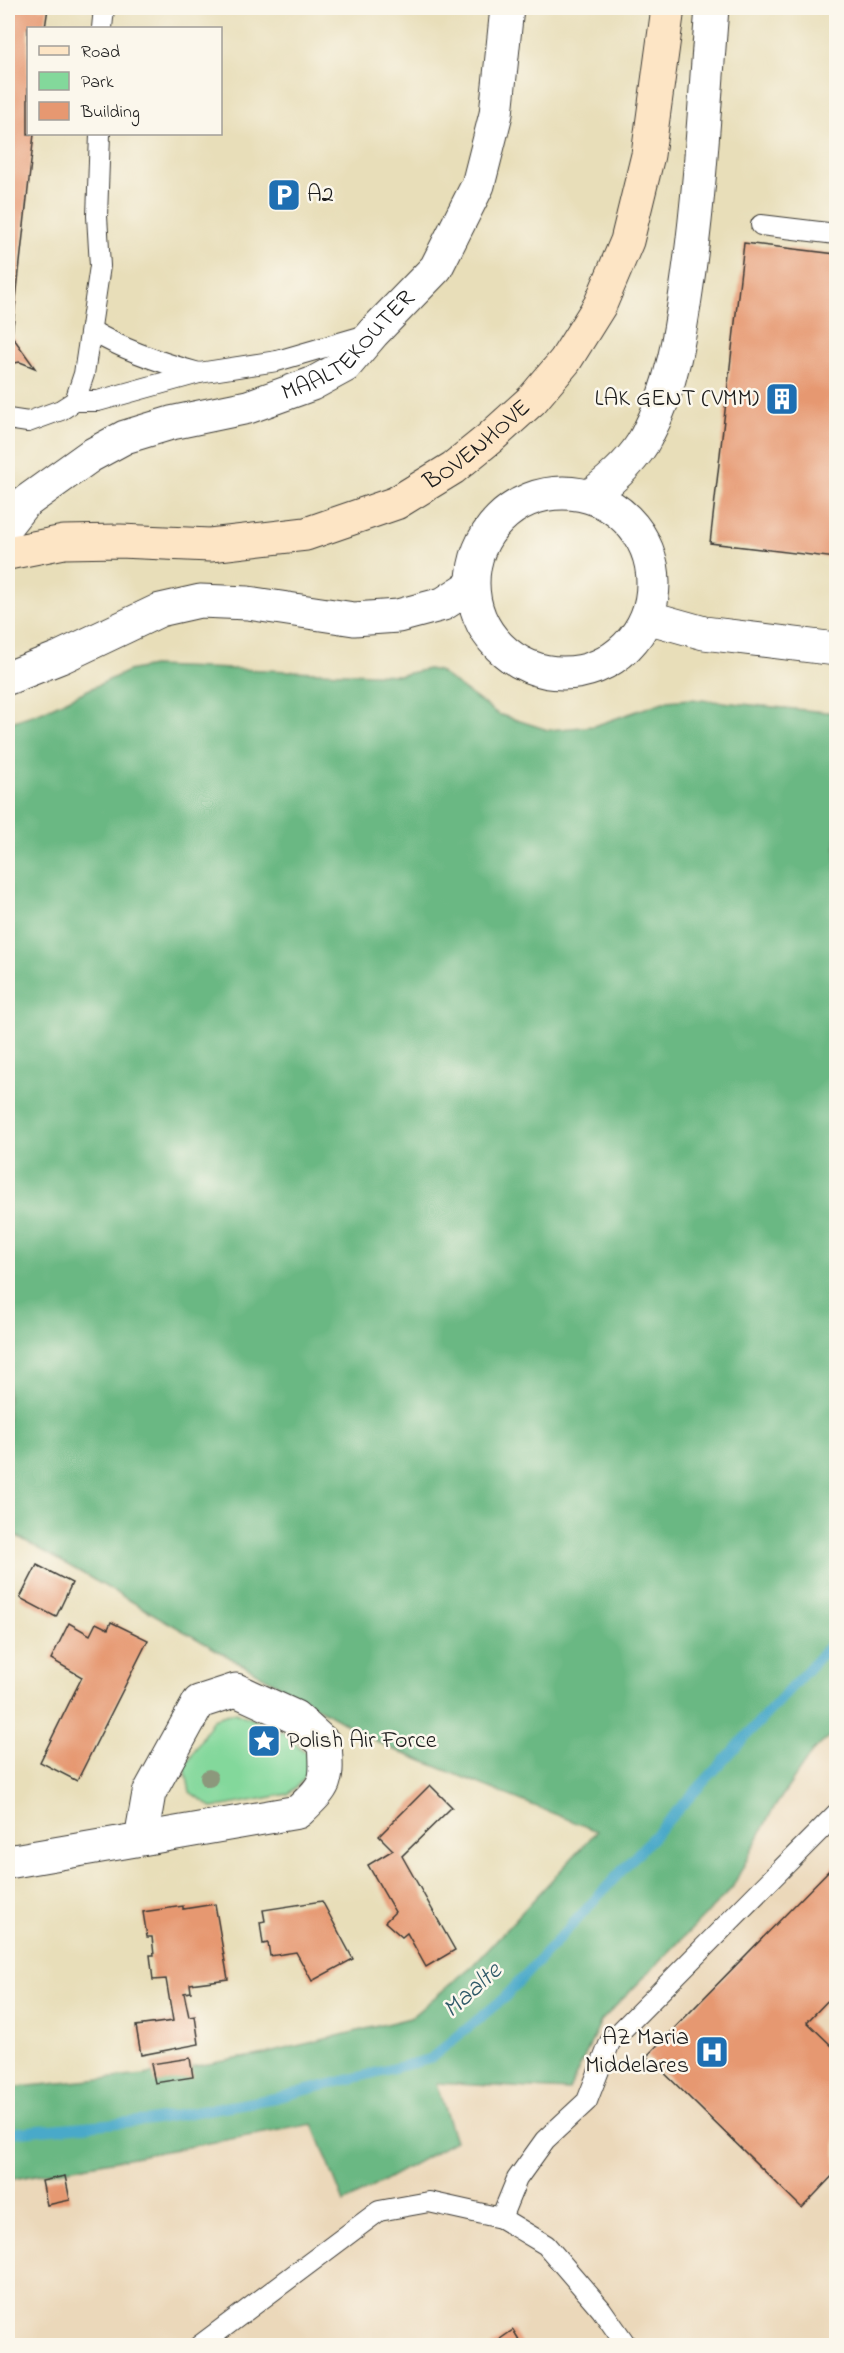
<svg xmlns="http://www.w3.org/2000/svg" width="844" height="2353" font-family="'Indie Flower',sans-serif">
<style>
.built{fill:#ebd8ba}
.green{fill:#83d89b;stroke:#507a5c;stroke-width:1.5}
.forest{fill:#6ab883;stroke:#436a50;stroke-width:1.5}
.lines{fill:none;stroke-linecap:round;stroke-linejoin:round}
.stream{stroke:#4aa9c9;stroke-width:10}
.building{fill:#e69871}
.lane-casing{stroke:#3b3934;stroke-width:22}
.street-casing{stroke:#3b3934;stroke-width:35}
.secondary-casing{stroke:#3b3934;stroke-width:35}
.lane{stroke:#fff;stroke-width:20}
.street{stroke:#fff;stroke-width:33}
.secondary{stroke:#fde5c5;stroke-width:33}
.tree{fill:#8c987b}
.labels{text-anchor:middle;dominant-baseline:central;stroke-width:5;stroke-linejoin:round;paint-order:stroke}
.poi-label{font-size:24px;fill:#1c1c1c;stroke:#fbf7ec;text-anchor:start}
.street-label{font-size:24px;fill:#1c1c1c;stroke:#fbf7ec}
.water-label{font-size:26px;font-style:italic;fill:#315b6a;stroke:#fbf7ec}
</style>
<rect width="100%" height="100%" fill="#fbf7ec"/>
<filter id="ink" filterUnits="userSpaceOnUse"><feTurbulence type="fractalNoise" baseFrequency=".0167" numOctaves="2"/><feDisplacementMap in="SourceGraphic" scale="12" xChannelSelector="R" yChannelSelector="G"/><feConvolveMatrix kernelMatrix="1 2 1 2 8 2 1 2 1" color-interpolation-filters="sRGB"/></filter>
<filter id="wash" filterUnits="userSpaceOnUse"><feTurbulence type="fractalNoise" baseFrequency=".008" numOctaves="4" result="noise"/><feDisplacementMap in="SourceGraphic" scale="24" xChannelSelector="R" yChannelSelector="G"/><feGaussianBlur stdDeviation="1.35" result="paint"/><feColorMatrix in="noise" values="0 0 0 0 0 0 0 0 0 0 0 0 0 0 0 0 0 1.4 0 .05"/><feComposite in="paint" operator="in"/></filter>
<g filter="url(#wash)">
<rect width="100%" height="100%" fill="#e8deb9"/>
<path class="built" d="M836 1731V2345L8 2346V2180L314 2124 345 2202 435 2083 569 2090 601 2021 732 1888 772 1811 812 1752Z"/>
<path class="green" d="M235 1712 284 1733 306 1753 308 1771 303 1780 288 1794 213 1808 190 1792 185 1767 213 1719Z"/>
<path class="forest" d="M152 666 400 675 428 669 438 671 498 714 548 730 594 726 666 701 691 699 836 713V1731L812 1752 772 1811 732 1888 601 2021 569 2090 436 2083 455 2141 344 2203 313 2124 8 2180V2088L144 2075 265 2054 410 2018 473 1965 597 1831 385 1746 8 1531V723L41 712 128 671Z"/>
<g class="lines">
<path class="stream" d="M8 2133 150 2120 275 2098 430 2059 504 1998 836 1639"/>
</g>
<g id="blocks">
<g class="building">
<path d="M8 8H48L45 28H28V134H34L12 336 35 368 20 362 8 364Z"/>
<path d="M744 243 836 254V558L710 543Z"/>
<path d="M37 1565 72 1583 56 1617 20 1598Z"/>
<path d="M111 1622 148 1640 77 1781 40 1762 82 1677 51 1659 69 1623 90 1635 96 1623 108 1629Z"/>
<path d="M430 1785 452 1807 402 1856 455 1950 426 1967 407 1933 402 1937 385 1922 395 1912 368 1865 393 1850 379 1836Z"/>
<path d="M836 1863V1992L807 2022 836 2050V2172L802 2208 647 2056Z"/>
<path d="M322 1901 353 1959 312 1981 296 1952 270 1956 268 1943 263 1944 260 1922 265 1921 263 1910Z"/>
<path d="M215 1904 228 1979 190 1984 191 1992 184 1993 189 2017 195 2016 199 2044 141 2055 136 2026 173 2021 166 1979 153 1980 150 1955H154L152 1937H147L143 1912 183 1906V1909Z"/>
<path d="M190 2058 193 2077 155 2083 151 2064Z"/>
<path d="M65 2176 70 2200 47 2205 42 2181Z"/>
<path d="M513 2330 523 2346H490Z"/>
</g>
</g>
</g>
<g filter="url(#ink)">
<use href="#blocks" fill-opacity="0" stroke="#3b3934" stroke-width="1.5"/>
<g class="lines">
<g class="lane-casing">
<g id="lane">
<path d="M102 28 104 8"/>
<path d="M761 225 836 234"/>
<path d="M92 331C125 351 162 363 199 373"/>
<path d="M75 401H98L199 373 277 361 370 334"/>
<path d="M8 419 28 422 61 410 75 401 84 374 100 266 97 216 100 134"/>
<path d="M501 2218 517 2179 545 2140 587 2101 610 2042 836 1814"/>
<path d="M199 2346 379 2211 429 2202 501 2218 546 2245 601 2309 627 2346"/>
</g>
</g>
<g class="street-casing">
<g id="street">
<circle cx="563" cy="583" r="90"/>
<path d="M590 496C610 481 635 459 646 437 674 385 681 328 689 270 701 183 705 95 712 8"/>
<path id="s1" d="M8 523 23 504 90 456 125 437 171 423 248 407 312 384 345 366 373 333 436 268 478 185 496 114 507 8"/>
<path d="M647 617 704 633 836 649"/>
<path d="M8 678 61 657 160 610 200 601 248 603 354 619 398 616 443 604 471 586"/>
<path d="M8 1862 298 1812C327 1784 328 1784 325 1744L295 1717 236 1690 199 1702 149 1793 141 1839"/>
</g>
</g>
<g class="secondary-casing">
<g id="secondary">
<path id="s2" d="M8 553 64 542 120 541 210 545 306 534 396 503 453 468 490 438 532 400 565 361 600 305 627 241 648 155 668 8"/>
</g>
</g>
<use href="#lane" class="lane"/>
<use href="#street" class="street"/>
<use href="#secondary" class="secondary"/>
</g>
<circle class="tree" cx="209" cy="1778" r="9"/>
</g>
<defs>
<g id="parking-square" transform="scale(1.725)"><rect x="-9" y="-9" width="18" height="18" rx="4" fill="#1f6fb2" stroke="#fbf7ec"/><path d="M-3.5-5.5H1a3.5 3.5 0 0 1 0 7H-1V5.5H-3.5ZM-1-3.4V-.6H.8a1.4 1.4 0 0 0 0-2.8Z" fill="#fff"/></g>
<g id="building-square" transform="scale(1.725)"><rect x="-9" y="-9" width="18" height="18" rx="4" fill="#1f6fb2" stroke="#fbf7ec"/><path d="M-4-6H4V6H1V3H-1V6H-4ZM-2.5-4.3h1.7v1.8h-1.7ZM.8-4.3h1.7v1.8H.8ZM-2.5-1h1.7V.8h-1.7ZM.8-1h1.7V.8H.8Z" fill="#fff"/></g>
<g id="sight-square" transform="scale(1.725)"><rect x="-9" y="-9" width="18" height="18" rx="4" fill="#1f6fb2" stroke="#fbf7ec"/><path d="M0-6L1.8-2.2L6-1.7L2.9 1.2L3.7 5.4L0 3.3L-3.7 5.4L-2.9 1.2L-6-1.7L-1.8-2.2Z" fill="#fff"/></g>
<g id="hospital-square" transform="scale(1.725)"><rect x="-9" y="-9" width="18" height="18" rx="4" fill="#1f6fb2" stroke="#fbf7ec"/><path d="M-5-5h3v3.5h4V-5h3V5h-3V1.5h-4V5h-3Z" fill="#fff"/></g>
</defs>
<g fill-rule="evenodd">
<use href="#parking-square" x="284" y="195"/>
<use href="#building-square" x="782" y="399"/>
<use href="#sight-square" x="264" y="1741"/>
<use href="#hospital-square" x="712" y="2052"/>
</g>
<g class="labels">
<g class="poi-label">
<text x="307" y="195">A2</text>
<text x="759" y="399" text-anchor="end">LAK GENT (VMM)</text>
<text x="287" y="1741">Polish Air Force</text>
<text x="689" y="2038" text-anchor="end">AZ Maria<tspan x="689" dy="28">Middelares</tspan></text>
</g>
<g class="street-label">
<text stroke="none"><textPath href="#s1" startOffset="393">MAALTEKOUTER</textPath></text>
<text stroke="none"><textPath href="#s2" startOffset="495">BOVENHOVE</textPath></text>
</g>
<g class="water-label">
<text transform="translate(473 1991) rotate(-42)">Maalte</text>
</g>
</g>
<rect width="844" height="2353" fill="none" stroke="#fbf7ec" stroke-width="30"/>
<rect x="27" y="27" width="195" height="108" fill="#fbf7ec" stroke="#a29f99" stroke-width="1.5"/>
<rect x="39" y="46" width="30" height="9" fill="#fde5c5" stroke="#a29f99" stroke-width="1.5"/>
<text x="81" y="57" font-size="18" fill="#1c1c1c">Road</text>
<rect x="39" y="72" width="30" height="18" fill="#83d89b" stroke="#a29f99" stroke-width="1.5"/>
<text x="81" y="87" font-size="18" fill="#1c1c1c">Park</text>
<rect x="39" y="102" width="30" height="18" fill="#e69871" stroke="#a29f99" stroke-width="1.5"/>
<text x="81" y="117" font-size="18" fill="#1c1c1c">Building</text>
</svg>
